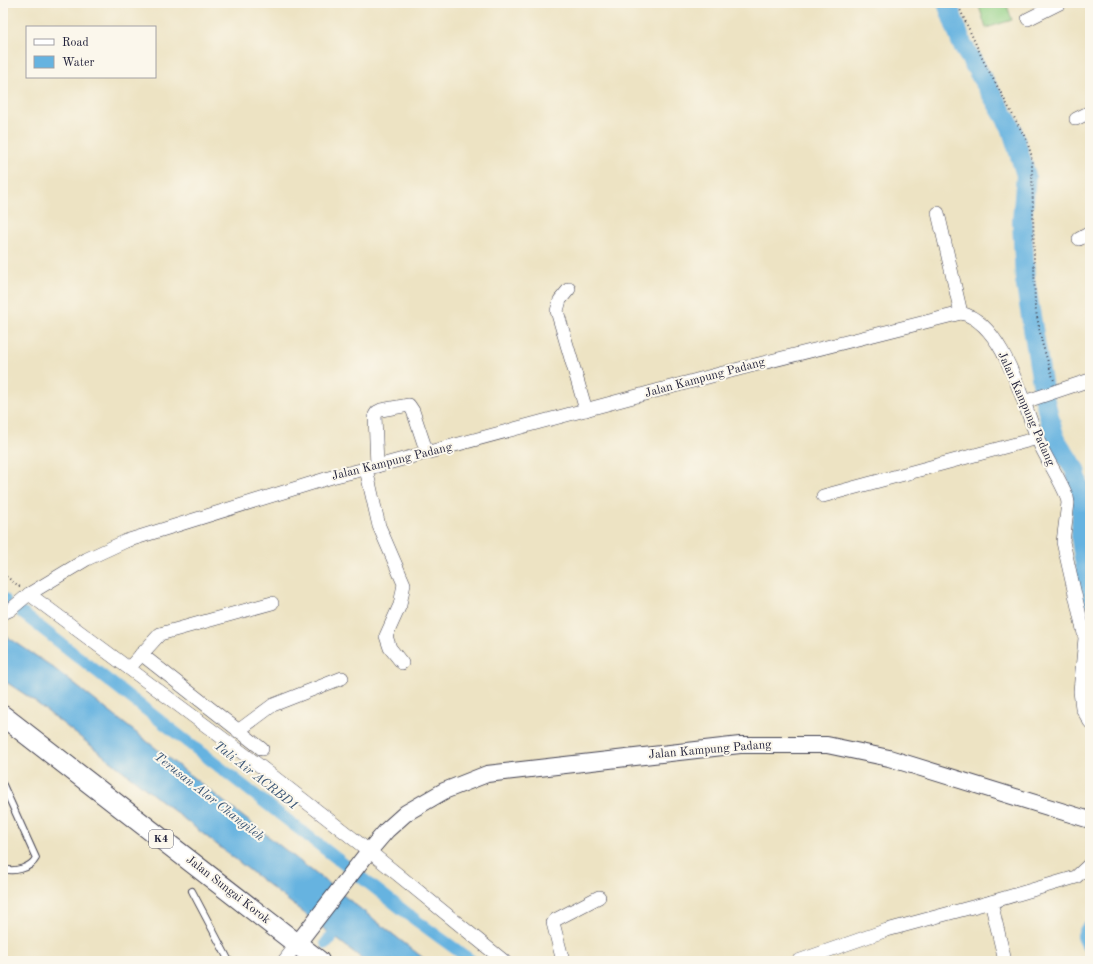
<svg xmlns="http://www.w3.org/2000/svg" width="1093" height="964" font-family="'Old Standard TT',serif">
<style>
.green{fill:#92d085;stroke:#5a7960}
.water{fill:#66b3e0;stroke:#446a8e}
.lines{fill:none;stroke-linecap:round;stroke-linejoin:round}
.stream{stroke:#66b3e0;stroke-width:3.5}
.canal{stroke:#66b3e0;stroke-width:12}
.river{stroke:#66b3e0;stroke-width:20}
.service-casing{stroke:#403f4f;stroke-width:8}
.minor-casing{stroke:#403f4f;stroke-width:14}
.tertiary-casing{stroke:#403f4f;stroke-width:18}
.primary-casing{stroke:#403f4f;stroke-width:22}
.path{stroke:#403f4f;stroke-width:2;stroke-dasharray:1 3;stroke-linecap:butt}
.service{stroke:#fff;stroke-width:6}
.minor{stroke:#fff;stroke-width:13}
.tertiary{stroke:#fff;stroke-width:16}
.primary{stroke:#fff;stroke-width:20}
.labels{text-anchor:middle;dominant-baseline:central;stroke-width:4;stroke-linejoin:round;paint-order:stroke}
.shield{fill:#fbf7ec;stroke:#636270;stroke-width:1}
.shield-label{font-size:11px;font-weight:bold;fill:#22223b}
.street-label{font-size:12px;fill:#22223b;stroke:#fbf7ec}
.water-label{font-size:13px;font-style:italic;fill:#3a5575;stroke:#fbf7ec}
</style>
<rect width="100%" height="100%" fill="#fbf7ec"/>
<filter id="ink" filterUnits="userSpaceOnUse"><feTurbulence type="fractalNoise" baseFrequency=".025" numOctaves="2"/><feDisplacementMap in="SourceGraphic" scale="8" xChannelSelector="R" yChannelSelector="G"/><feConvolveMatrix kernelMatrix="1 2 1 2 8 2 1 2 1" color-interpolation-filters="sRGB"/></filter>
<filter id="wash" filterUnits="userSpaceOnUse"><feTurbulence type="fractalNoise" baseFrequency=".012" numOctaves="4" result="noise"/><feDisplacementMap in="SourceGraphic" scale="16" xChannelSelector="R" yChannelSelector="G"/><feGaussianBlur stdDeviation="0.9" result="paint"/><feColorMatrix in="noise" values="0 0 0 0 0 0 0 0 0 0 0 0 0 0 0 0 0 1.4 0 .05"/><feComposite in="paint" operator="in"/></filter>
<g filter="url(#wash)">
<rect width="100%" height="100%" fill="#ede3c3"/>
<path class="green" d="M978 3H1006L1012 20 986 28Z"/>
<path class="water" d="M3 634 51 666 427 961H365L29 697 3 680Z"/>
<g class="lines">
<path class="stream" d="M1080 518 1090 511"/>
<g class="canal">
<path d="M3 598 5 600"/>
<path d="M22 613 417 921 472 961"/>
<path d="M326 943 342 923"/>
</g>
<g class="river">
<path d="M947 3 962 44 1011 127 1026 175 1022 221 1025 280 1045 401 1055 439 1075 470 1082 500 1081 540 1090 597"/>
<path d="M1090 930 1087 936 1090 942"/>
</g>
</g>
</g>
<g filter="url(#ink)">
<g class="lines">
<g class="service-casing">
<g id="service">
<path d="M3 785 36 858C30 869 14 872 3 869"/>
<path d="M192 891 229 961"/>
</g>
</g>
<g class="minor-casing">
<g id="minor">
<path d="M1028 19 1060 3"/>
<path d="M1076 119 1090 112"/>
<path d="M938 213 961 313"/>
<path d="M1079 239 1090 233"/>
<path d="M569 289 560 300 557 311 586 410"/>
<path d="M1024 402 1090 380"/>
<path d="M377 466 375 415 377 412 381 410 409 405 413 411 427 453"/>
<path d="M366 469 379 526 404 584 400 605 386 636 390 648 402 663"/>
<path d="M823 496 1038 438"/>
<path d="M29 594 256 763 369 851 504 961"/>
<path d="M3 613 10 610 29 594 87 559 126 541 332 477 377 466 719 374 961 313C1004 323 1023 404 1038 440 1046 459 1059 477 1067 497L1068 503 1063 542 1085 638 1080 691 1082 708 1090 722"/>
<path d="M141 654 262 749"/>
<path d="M129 668 160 634 272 603"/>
<path d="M238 731 273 705 342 678"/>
<path d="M991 902 1076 877 1090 864"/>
<path d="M284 961 297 944"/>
<path d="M563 961 553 923 555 920 599 897"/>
<path d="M798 961 887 930 991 902 1005 961"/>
</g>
</g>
<g class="tertiary-casing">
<path id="tertiary" d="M297 944 369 851 387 830 406 813 444 791 487 774 740 745H827L889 758 1090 820"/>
</g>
<g class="primary-casing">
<path id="primary" d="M3 716 319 961"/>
</g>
<g class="path">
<path d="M957 3 984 62 1027 141 1031 154 1032 166 1035 306 1042 343 1054 381"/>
<path d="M3 574 20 587"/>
</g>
<use href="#service" class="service"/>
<use href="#minor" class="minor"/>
<use href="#tertiary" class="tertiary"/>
<use href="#primary" class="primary"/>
</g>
</g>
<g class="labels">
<rect class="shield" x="149" y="830" width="24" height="18" rx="3"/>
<g class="shield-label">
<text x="161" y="839">K4</text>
</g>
<g class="street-label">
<text transform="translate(705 378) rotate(-15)">Jalan Kampung Padang</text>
<text transform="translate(1026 409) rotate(66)">Jalan Kampung Padang</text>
<text transform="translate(392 462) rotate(-14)">Jalan Kampung Padang</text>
<text transform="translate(710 750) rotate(-5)">Jalan Kampung Padang</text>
<text transform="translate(228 890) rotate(38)">Jalan Sungai Korok</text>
</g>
<g class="water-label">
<text transform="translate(256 776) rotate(38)">Tali Air ACRBD1</text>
<text transform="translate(209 797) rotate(38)">Terusan Alor Changileh</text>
</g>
</g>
<rect width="1093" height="964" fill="none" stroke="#fbf7ec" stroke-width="16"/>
<rect x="26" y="26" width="130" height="52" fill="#fbf7ec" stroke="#a4a2a5"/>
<rect x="34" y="39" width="20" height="6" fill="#ffffff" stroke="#a4a2a5"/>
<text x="62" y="46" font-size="12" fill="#22223b">Road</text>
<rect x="34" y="56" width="20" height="12" fill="#66b3e0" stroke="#a4a2a5"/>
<text x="62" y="66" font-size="12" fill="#22223b">Water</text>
</svg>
